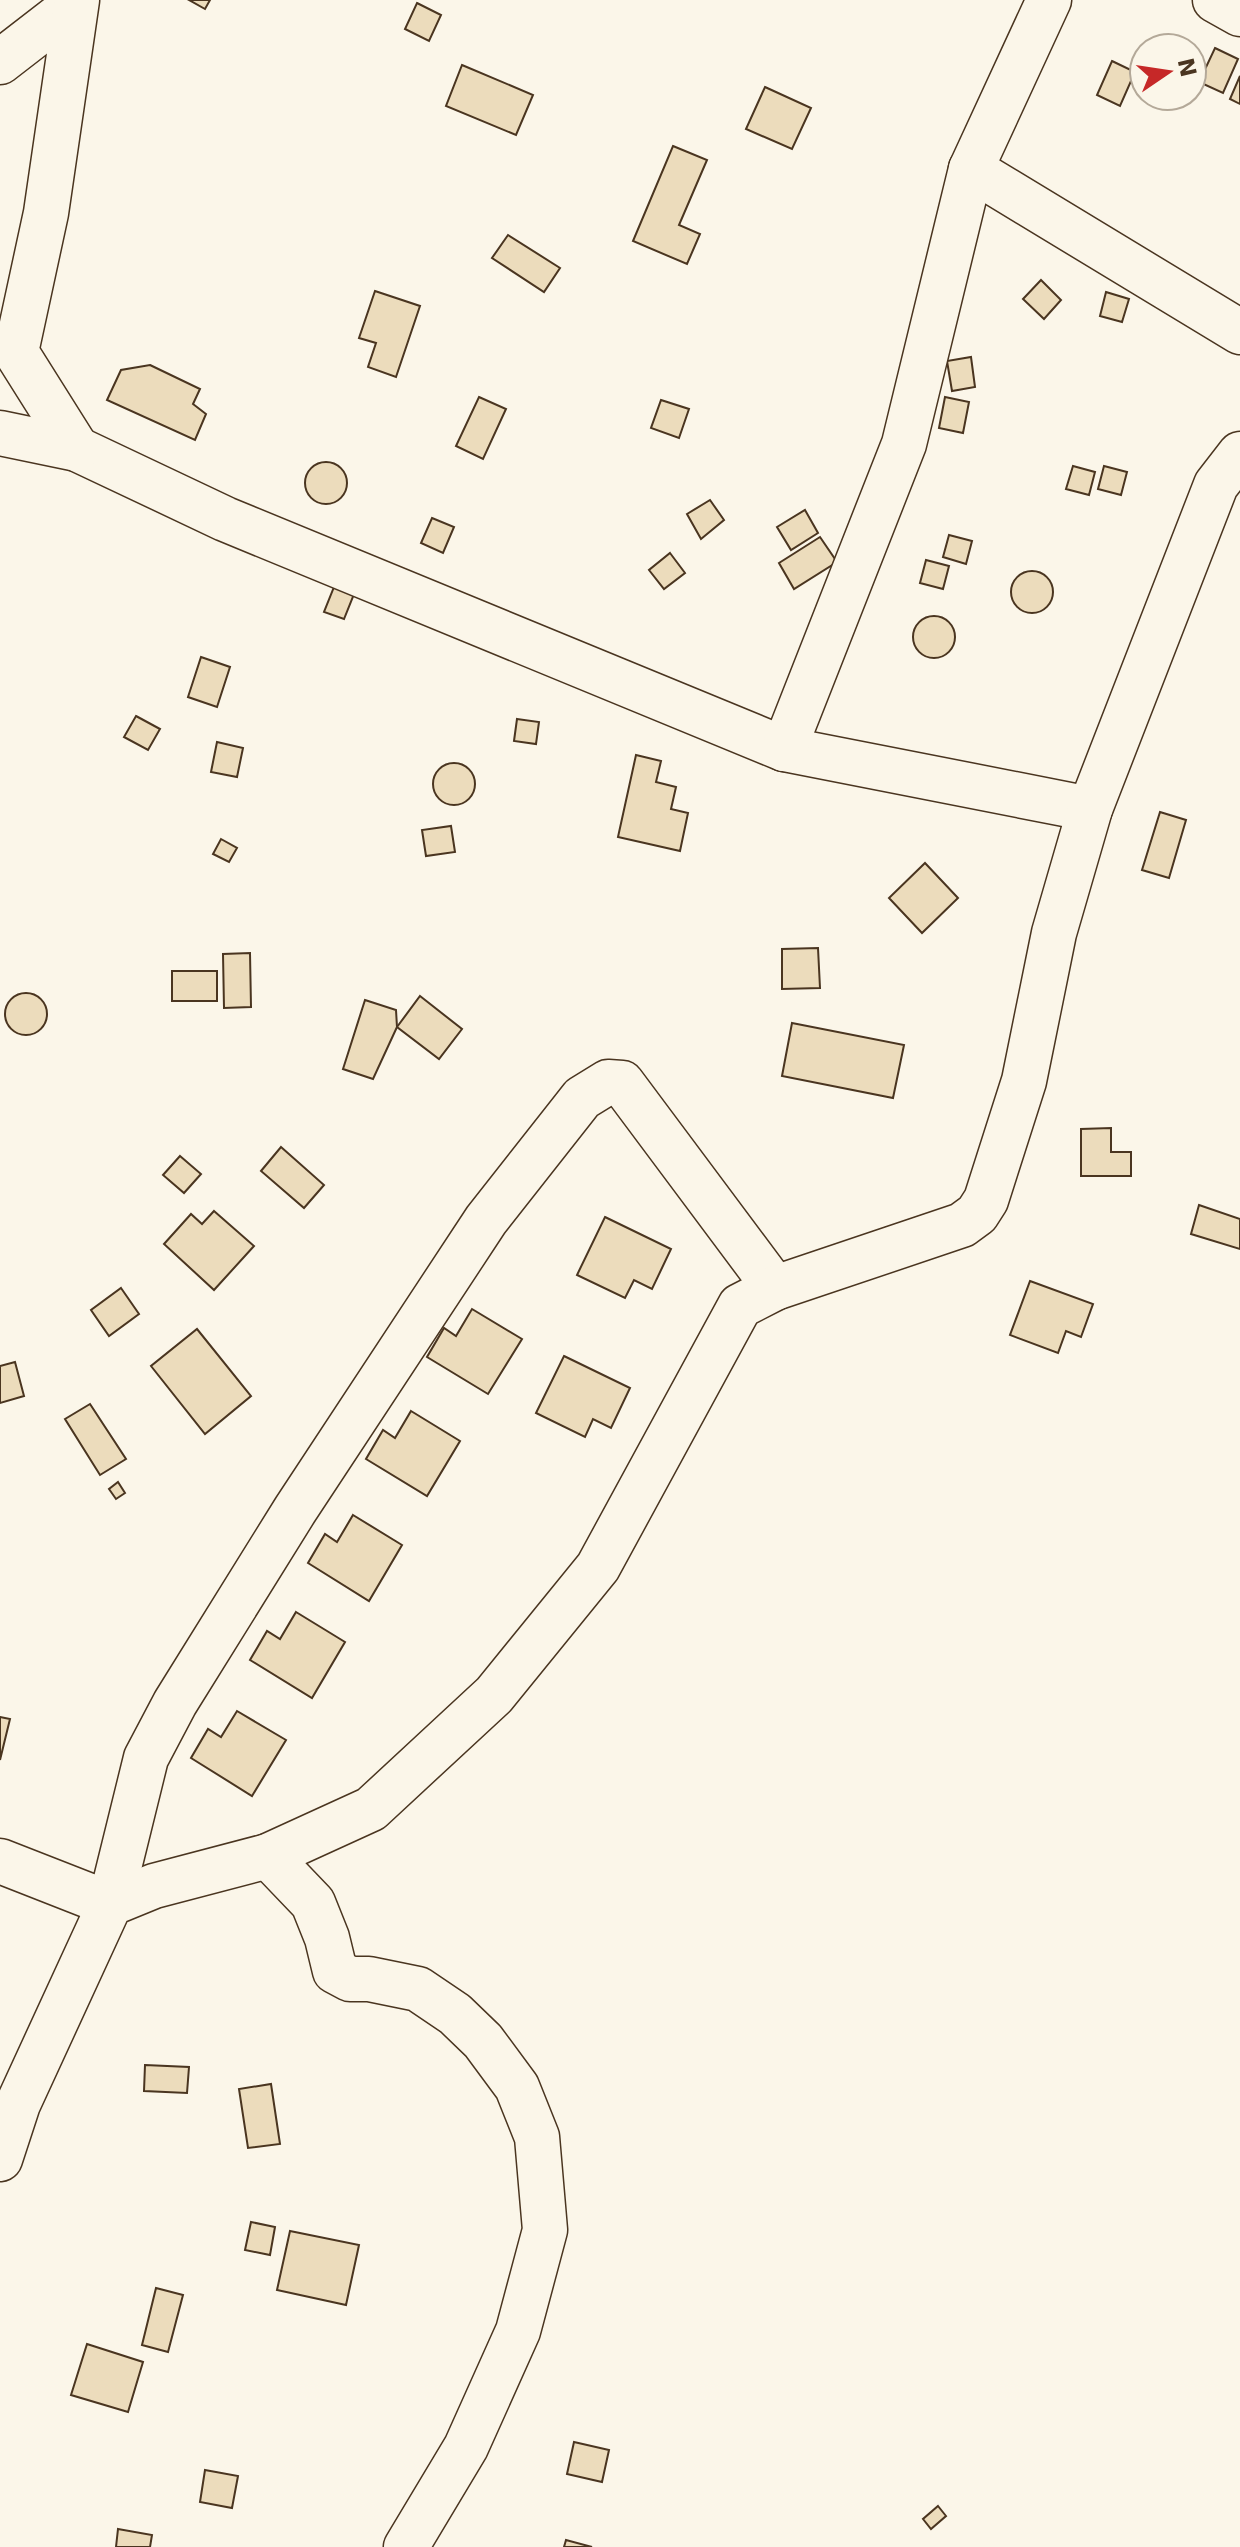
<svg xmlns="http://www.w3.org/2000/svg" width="1240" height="2547" font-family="'DejaVu Sans',sans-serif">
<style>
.building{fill:#ecdcbc;stroke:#4a3520;stroke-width:2}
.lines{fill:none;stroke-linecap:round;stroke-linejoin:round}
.minor-casing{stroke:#4a3520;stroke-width:47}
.minor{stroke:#fbf6e9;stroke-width:44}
</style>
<rect width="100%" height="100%" fill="#fbf6e9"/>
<g class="building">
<path d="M189 0H210L205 9Z"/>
<path d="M417 3 441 15 429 41 405 29Z"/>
<path d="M1215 48 1238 59 1223 93 1199 82Z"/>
<path d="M1112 61 1135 72 1120 106 1097 95Z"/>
<path d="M462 65 533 95 516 135 446 106Z"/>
<path d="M1240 76V104L1230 99Z"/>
<path d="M765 87 811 108 792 149 746 129Z"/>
<path d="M673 146 707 160 679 225 700 234 687 264 633 241Z"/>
<path d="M508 235 560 268 544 292 492 258Z"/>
<path d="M1041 280 1061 300 1044 319 1023 299Z"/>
<path d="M375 291 420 306 396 377 368 367 376 343 359 338Z"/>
<path d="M1106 292 1129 299 1122 322 1100 316Z"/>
<path d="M971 357 975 387 952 391 947 361Z"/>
<path d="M150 365 200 389 193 404 206 414 195 440 107 400 121 370Z"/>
<path d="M479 397 506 409 483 459 456 446Z"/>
<path d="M945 397 969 402 963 433 939 428Z"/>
<path d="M661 400 689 409 679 438 651 428Z"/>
<circle cx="326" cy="483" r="21"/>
<path d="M1073 466 1095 472 1089 495 1066 489Z"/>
<path d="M1104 466 1127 472 1121 495 1098 489Z"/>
<path d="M710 500 724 520 701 539 687 514Z"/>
<path d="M805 510 818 533 791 550 777 527Z"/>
<path d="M432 518 454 527 443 553 421 543Z"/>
<path d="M949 535 972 541 966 564 943 557Z"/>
<path d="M820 537 837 562 794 589 779 563Z"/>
<path d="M670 553 685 573 664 589 649 570Z"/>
<path d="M926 560 949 566 943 589 920 583Z"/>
<circle cx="1032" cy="592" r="21"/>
<path d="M334 587 354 594 344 619 324 612Z"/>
<circle cx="934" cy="637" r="21"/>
<path d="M201 657 230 667 217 707 188 697Z"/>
<path d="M136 716 160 729 148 750 124 737Z"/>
<path d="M517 719 539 722 536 744 514 741Z"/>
<path d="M217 742 243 748 237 777 211 772Z"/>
<path d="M636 755 661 761 656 782 676 787 671 809 688 813 680 851 618 837Z"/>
<circle cx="454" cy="784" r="21"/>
<path d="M1160 812 1186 820 1169 878 1142 870Z"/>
<path d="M451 826 455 852 426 856 422 830Z"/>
<path d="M221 839 237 848 229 862 213 854Z"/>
<path d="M925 863 958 898 922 933 889 898Z"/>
<path d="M818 948 820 988 782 989V949Z"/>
<path d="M250 953 251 1007 224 1008 223 954Z"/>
<rect x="172" y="971" width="45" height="30"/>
<circle cx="26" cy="1014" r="21"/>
<path d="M420 996 462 1029 439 1059 397 1027Z"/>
<path d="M365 1000 396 1010 397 1027 373 1079 343 1069Z"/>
<path d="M792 1023 904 1045 893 1098 782 1076Z"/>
<path d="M1111 1128V1152H1131V1176H1081V1129Z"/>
<path d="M281 1147 324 1185 304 1208 261 1171Z"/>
<path d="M180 1156 201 1174 184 1193 163 1175Z"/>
<path d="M1199 1205 1240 1219V1249L1191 1234Z"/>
<path d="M214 1211 254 1246 214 1290 164 1244 191 1214 202 1224Z"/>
<path d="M605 1217 671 1249 652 1289 634 1280 625 1298 577 1275Z"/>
<path d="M1030 1281 1093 1304 1081 1337 1066 1331 1058 1353 1010 1335Z"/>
<path d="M121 1288 139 1314 109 1336 91 1310Z"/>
<path d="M472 1309 522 1339 488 1394 427 1357 444 1328 456 1336Z"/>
<path d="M197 1329 251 1396 205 1434 151 1366Z"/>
<path d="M564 1356 630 1388 611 1428 593 1419 585 1437 536 1413Z"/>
<path d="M15 1362 24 1396 0 1403V1366Z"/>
<path d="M90 1404 126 1459 100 1475 65 1419Z"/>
<path d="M411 1411 460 1441 427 1496 366 1459 383 1430 395 1438Z"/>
<path d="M118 1482 125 1493 116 1499 109 1489Z"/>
<path d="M353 1515 402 1545 369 1601 308 1563 325 1534 337 1542Z"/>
<path d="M296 1612 345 1642 312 1698 250 1660 267 1631 280 1639Z"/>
<path d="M237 1711 286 1740 252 1796 191 1758 208 1729 221 1737Z"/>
<path d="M0 1717 10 1719 0 1760Z"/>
<path d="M145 2065 189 2067 187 2093 144 2091Z"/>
<path d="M271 2084 280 2144 248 2148 239 2089Z"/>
<path d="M251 2222 275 2227 270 2255 245 2250Z"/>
<path d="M290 2231 359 2245 346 2305 277 2290Z"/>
<path d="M156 2288 183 2295 168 2352 142 2345Z"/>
<path d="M87 2344 143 2362 128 2412 71 2395Z"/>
<path d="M574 2442 609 2450 602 2482 567 2474Z"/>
<path d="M205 2470 238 2476 232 2508 200 2502Z"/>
<path d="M938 2506 946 2516 931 2529 923 2519Z"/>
<path d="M118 2529 152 2535 150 2547H116Z"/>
<path d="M566 2540 592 2547H564Z"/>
</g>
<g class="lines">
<g class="minor-casing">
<g id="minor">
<path d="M1215 0 1240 14"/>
<path d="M0 62 75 4"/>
<path d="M971 169 1240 332"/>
<path d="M0 433 77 449 225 519 784 749 1090 809"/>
<path d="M77 449 16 352 46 213 77 0"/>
<path d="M784 749 904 444 971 169 1049 0"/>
<path d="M268 1856 313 1903 327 1938 335 1971 350 1979H369L418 1989 455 2014 483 2041 517 2087 537 2137 545 2230 518 2331 466 2447 406 2547"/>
<path d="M0 1861 110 1904 146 1758 175 1703 295 1510 486 1220 582 1098 608 1082 622 1083 775 1288"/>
<path d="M0 2159 18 2104 110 1904 154 1886 268 1856 371 1809 494 1695 598 1567 740 1306 775 1288 962 1225 977 1214 986 1200 1024 1081 1054 933 1090 809 1216 485 1240 454"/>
</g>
</g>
<use href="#minor" class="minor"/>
</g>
<g transform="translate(1168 72) rotate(77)"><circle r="38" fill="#fbf6e9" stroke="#b4a999" stroke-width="2"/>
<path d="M0-6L14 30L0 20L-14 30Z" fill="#c62828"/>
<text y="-12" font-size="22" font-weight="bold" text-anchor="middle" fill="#4a3520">N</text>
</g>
</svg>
